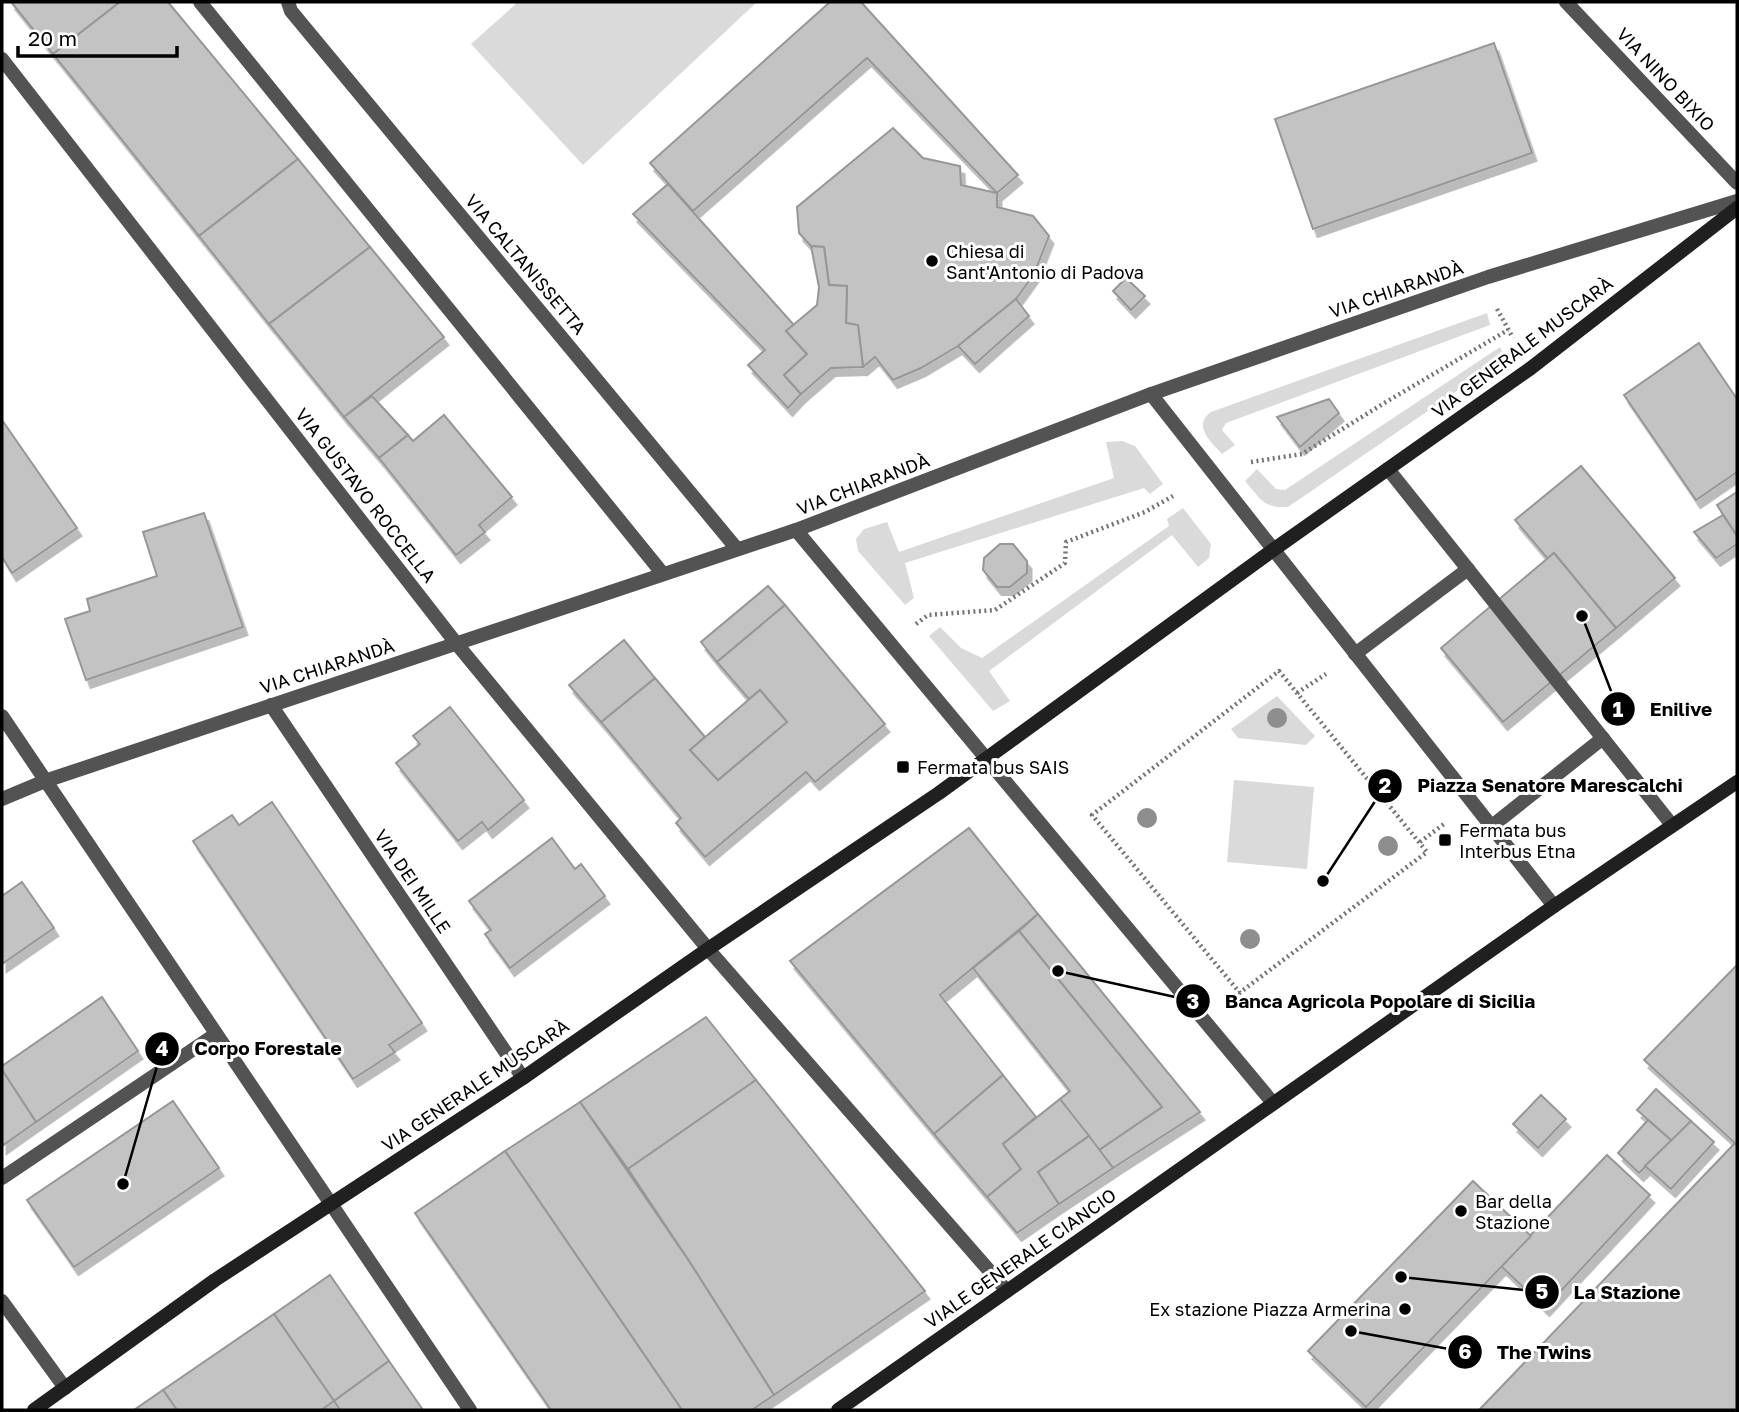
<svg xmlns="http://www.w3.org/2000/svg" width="1739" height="1412" font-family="'Golos Text',sans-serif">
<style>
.green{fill:#dadada}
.building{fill:#c3c3c3;stroke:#979797;stroke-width:2;filter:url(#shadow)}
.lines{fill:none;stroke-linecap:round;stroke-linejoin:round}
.path{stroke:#757575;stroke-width:4.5;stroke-dasharray:2 3.5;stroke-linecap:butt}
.lane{stroke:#535353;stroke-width:14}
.street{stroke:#535353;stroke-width:14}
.secondary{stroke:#202020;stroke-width:14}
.tree{fill:#8e8e8e}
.poi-dot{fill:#000;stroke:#fff;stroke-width:2.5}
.labels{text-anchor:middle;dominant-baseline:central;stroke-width:6;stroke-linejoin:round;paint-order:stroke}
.street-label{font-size:18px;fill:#000;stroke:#fff}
.poi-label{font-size:18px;fill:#000;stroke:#fff;text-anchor:start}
.leader{fill:none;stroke:#000;stroke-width:2.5}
.callout-dot{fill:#000;stroke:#fff;stroke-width:2.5}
.mark-label{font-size:21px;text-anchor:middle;font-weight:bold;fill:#fff}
.callout-label{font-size:19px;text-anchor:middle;font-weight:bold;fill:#000;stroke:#fff;stroke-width:6;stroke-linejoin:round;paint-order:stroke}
</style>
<defs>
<filter id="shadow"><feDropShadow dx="4.5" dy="8" stdDeviation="0" flood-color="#0004"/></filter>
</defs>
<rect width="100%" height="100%" fill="#fff"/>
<g class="green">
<path d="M518 2H757L583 165 471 44Z"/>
<path d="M1487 313 1490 325 1226 423 1222 430 1235 445 1222 454C1211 442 1192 426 1211 412Z"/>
<path d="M1500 347 1505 358 1288 507C1262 508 1261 499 1245 481L1257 469 1276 489 1285 490Z"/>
<path d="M1122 441 1135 446 1163 484 1150 494 1144 488 905 563 914 598 905 605 858 551 856 539 864 529 887 522 899 552 1114 478 1106 442Z"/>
<path d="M1183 508 1211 544 1209 558 1198 567 1172 535 989 671 1010 701 993 711 929 636 940 627 961 648 982 658 1169 526 1167 519Z"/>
<path d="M1277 696 1315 736 1306 745 1238 738 1231 729Z"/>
<path d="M1234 780 1314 787 1307 869 1227 862Z"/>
</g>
<g class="building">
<path d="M11 2H120L53 54Z"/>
<path d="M120 2H168L298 159 199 236 53 54Z"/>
<path d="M830 2H861L1018 175 997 193 867 58 693 211 650 163Z"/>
<path d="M1494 43 1532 153 1313 229 1275 119Z"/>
<path d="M893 128 923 158 960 166 961 185 997 193V207L1033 216 1049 236 1034 274 1016 299 958 346 921 368 893 380 875 357 863 367 858 325 846 323 847 286 829 285 824 247 811 246 799 233 797 207Z"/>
<path d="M298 159 370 247 269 324 199 236Z"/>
<path d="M668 184 794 325 786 331 807 354 784 375 801 394 788 408 748 365 765 350 633 214Z"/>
<path d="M811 246 824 247 829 285 847 286 846 323 858 325 863 367 831 368 801 394 784 375 807 354 786 331 817 305 819 287Z"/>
<path d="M370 247 444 337 344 417 269 324Z"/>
<path d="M1126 278 1145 296 1131 310 1113 291Z"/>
<path d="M1016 299 1029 316 975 364 958 346Z"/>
<path d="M1699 343 1737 399V472L1696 500 1624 395Z"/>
<path d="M372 396 408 435 379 458 344 417Z"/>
<path d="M1329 399 1339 413 1300 447 1277 417Z"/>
<path d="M444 415 512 497 479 525 485 532 456 555 379 458 408 435 413 441Z"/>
<path d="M2 420 77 528 12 573 2 557Z"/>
<path d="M1581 466 1675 578 1616 628 1554 553 1548 559 1515 520Z"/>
<path d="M1737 492V536L1717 505Z"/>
<path d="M204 513 243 627 86 680 65 619 90 611 87 599 157 576 143 532Z"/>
<path d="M1723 515 1737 536V544L1716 558 1694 532Z"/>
<path d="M1000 544H1013L1027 561V573L1010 587H997L983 570 984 558Z"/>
<path d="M1554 553 1616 628 1503 722 1441 648Z"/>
<path d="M768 586 785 605 717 662 701 642Z"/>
<path d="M785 605 885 724 815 782 806 772 705 857 676 823 681 818 601 722 655 678 705 737 690 750 718 780 787 722 760 690 749 699 717 662Z"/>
<path d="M624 640 655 678 601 722 569 685Z"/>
<path d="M760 690 787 722 718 780 690 750Z"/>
<path d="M450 707 524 800 488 830 482 822 458 841 396 763 420 744 413 736Z"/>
<path d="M272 802 422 1023 389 1045 395 1052 353 1079 193 841 232 815 239 825Z"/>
<path d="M969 828 1038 914 940 995 1003 1075 934 1134 790 961Z"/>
<path d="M552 838 575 869 581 864 605 896 510 968 485 934 491 930 469 901Z"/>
<path d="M22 882 54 928 2 964V896Z"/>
<path d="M1038 914 1200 1112 1113 1168 1099 1150 1162 1107 1019 931Z"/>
<path d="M1019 931 1162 1107 1099 1150 1060 1099 1070 1091 973 968Z"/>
<path d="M1737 965V1145L1644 1060Z"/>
<path d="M102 997 138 1051 36 1122 2 1070V1066Z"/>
<path d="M706 1017 756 1080 628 1169 580 1102Z"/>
<path d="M2 1070 36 1122 2 1146Z"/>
<path d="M1003 1075 1036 1117 1003 1144 1021 1169 987 1197 934 1134Z"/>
<path d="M756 1080 925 1291 774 1395 689 1261 628 1169Z"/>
<path d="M1656 1089 1691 1121 1672 1141 1637 1110Z"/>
<path d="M1541 1095 1566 1119 1538 1148 1513 1124Z"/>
<path d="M1060 1099 1089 1136 1038 1172 1059 1204 1017 1233 987 1197 1021 1169 1003 1144Z"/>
<path d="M173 1101 219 1168 74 1267 27 1200Z"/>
<path d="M580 1102 689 1261 774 1395 752 1410H682L505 1151Z"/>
<path d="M1648 1120 1672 1141 1639 1173 1618 1153Z"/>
<path d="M1691 1121 1714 1142 1671 1189 1645 1166Z"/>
<path d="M1089 1136 1113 1168 1059 1204 1038 1172Z"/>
<path d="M1735 1143 1737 1145V1410H1479Z"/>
<path d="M505 1151 682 1410H551L415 1213Z"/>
<path d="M1607 1155 1650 1195 1545 1308 1501 1266Z"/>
<path d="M1473 1181 1531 1236 1366 1407 1308 1351Z"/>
<path d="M330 1275 389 1361 334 1401 274 1314Z"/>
<path d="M274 1314 334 1401 321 1410H177L163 1390Z"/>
<path d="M389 1361 423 1410H340L334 1401Z"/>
<path d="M163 1390 177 1410H134Z"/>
</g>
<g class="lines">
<g class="path">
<path d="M1497 309 1513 338"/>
<path d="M1251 462 1302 454 1386 402 1508 330"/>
<path d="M916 624 928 615 995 610 1065 563 1066 542 1145 512 1173 496"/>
<path d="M1297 693 1326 674"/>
<path d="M1420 842 1444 824"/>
<path d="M1230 1000 1427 852 1279 671 1092 815 1240 993"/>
</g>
<g class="lane">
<path d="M200 2 663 574"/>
<path d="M1388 469 1672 825"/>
<path d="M1355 654 1468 569"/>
<path d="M1492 826 1603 738"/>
<path d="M2 1301 65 1388"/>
</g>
<g class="street">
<path d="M288 2 291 11 737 549"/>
<path d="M1566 2 1737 183"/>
<path d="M2 59 456 643 708 949 1007 1291"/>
<path d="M1151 394 1554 906"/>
<path d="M796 530 1273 1103"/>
<path d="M271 705 523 1078"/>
<path d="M2 716 470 1410"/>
<path d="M2 799 45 781 796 530 1151 394 1488 277 1737 201"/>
<path d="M2 1178 216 1034"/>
</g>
<g class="secondary">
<path d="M34 1410 215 1280 523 1078 708 949 939 793 1273 550 1531 368 1737 208"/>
<path d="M838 1410 1554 906 1737 782"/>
</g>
</g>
<g class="tree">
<circle cx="1277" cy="718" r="10"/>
<circle cx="1147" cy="818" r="10"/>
<circle cx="1388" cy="846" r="10"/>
<circle cx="1250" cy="939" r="10"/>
</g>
<g class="poi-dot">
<circle cx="932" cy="261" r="7"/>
<rect x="896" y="760" width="14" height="14" rx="3.5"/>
<rect x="1438" y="833" width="14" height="14" rx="3.5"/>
<circle cx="1461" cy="1211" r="7"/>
<circle cx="1405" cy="1309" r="7"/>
</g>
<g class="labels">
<g class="street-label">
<text transform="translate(1666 79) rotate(47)">VIA NINO BIXIO</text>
<text transform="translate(526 264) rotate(50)">VIA CALTANISSETTA</text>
<text transform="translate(1396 289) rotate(-19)">VIA CHIARANDÀ</text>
<text transform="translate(1522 347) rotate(-37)">VIA GENERALE MUSCARÀ</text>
<text transform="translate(863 484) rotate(-21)">VIA CHIARANDÀ</text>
<text transform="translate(366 495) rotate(52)">VIA GUSTAVO ROCCELLA</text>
<text transform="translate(327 666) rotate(-18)">VIA CHIARANDÀ</text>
<text transform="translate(413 881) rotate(56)">VIA DEI MILLE</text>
<text transform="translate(475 1085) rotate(-34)">VIA GENERALE MUSCARÀ</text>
<text transform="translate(1020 1258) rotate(-35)">VIALE GENERALE CIANCIO</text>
</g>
<g class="poi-label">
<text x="946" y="251">Chiesa di<tspan x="946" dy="21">Sant'Antonio di Padova</tspan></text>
<text x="917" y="767">Fermata bus SAIS</text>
<text x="1459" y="830">Fermata bus<tspan x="1459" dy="21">Interbus Etna</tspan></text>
<text x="1475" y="1201">Bar della<tspan x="1475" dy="21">Stazione</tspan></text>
<text x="1391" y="1309" text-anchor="end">Ex stazione Piazza Armerina</text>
</g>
</g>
<path class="leader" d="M1582 616L1618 709M1323 881L1385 786M1058 971L1193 1001M123 1184L162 1049M1401 1277L1542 1292M1351 1331L1465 1352"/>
<g class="callout-dot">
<circle cx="1582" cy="616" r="7"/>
<circle cx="1323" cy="881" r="7"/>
<circle cx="1058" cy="971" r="7"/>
<circle cx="123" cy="1184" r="7"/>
<circle cx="1401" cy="1277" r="7"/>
<circle cx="1351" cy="1331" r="7"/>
<circle cx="1618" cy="709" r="18"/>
<circle cx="1385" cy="786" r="18"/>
<circle cx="1193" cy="1001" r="18"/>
<circle cx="162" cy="1049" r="18"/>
<circle cx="1542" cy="1292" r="18"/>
<circle cx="1465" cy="1352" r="18"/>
</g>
<g class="mark-label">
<text x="1618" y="717">1</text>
<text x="1385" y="793">2</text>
<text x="1193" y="1009">3</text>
<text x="162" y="1056">4</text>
<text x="1542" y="1299">5</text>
<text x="1465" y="1359">6</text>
</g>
<g class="callout-label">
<text x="1681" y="716">Enilive</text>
<text x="1550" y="792">Piazza Senatore Marescalchi</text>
<text x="1380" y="1008">Banca Agricola Popolare di Sicilia</text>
<text x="268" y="1055">Corpo Forestale</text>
<text x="1627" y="1299">La Stazione</text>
<text x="1544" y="1359">The Twins</text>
</g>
<rect width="1739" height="1412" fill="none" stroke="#000000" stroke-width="7"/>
<path d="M18 46v10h159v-10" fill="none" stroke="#000000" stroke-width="3.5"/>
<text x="28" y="46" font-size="21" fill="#000000" stroke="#ffffff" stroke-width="5" paint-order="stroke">20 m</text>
</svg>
